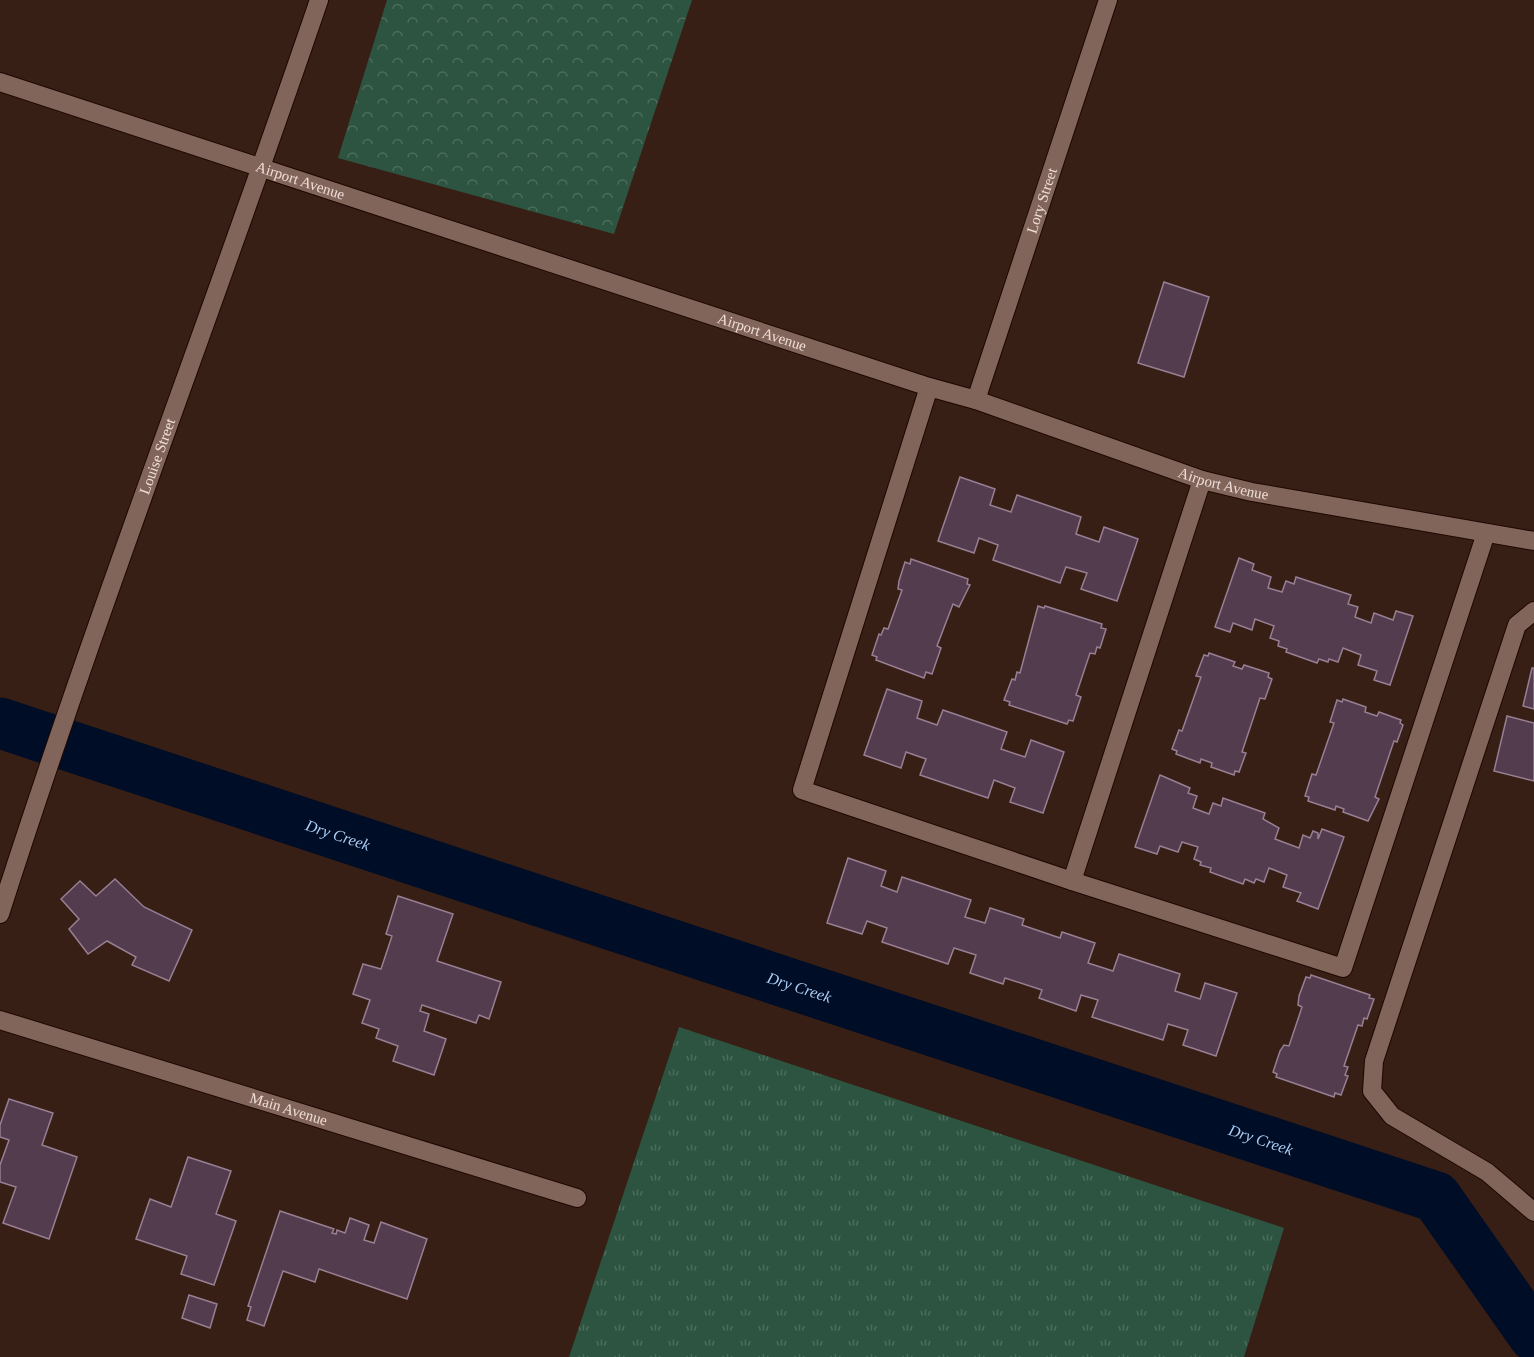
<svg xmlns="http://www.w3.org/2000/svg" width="1534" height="1357" font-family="'Times New Roman',serif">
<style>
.grass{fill:url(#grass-tufts)}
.forest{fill:url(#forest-crowns)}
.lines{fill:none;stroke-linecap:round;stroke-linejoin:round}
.river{stroke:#000d26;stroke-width:51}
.building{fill:#523c4e;stroke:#987f93;stroke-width:1.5}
.minor-casing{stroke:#1d0802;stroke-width:20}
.minor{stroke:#82655a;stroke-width:18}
.labels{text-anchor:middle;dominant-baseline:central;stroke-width:4.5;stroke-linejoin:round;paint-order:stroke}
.street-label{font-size:15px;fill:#eeddd6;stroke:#170c08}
.water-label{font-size:16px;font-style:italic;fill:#accdf3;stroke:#170c08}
</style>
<defs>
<pattern id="grass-tufts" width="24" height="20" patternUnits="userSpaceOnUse" patternTransform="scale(1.5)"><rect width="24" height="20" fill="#2d5441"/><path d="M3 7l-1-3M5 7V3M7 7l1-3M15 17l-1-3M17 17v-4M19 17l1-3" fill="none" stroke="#4c6c5c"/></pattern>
<pattern id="forest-crowns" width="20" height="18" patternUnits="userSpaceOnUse" patternTransform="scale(1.5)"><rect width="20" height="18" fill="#2d5441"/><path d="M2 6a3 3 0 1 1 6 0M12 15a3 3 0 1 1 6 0" fill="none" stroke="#4c6c5c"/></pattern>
</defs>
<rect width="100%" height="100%" fill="#371f15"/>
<path class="grass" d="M679 1027 1284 1228 1244 1357H569Z"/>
<path class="forest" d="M387 0H692L614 234 338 158Z"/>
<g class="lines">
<path class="river" id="s1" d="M0 723 1436 1197 1534 1336"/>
</g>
<g class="building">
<path d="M1164 282 1209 297 1184 377 1138 363Z"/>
<path d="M960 477 995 489 990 505 1011 512 1017 495 1081 517 1076 534 1099 542 1104 527 1138 539 1117 601 1081 589 1087 573 1066 567 1060 583 993 560 998 545 979 538 974 553 938 541Z"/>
<path d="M1239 558 1254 564 1252 570 1271 577 1268 588 1282 592 1286 581 1294 584 1296 577 1351 595 1348 604 1358 607 1355 617 1371 623 1374 613 1393 620 1396 611 1413 616 1390 685 1374 680 1377 671 1358 665 1361 655 1343 648 1338 662 1329 659 1328 662 1319 659 1317 663 1286 652 1287 649 1278 646 1279 641 1270 638 1274 626 1255 619 1252 630 1233 623 1230 632 1215 627Z"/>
<path d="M911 559 968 579 967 584 970 585 959 607 953 604 937 646 941 648 932 674 926 672 924 678 876 660 877 657 872 655 879 634 881 635 884 628 888 629 902 590 898 589 899 581 905 562 910 564Z"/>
<path d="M1038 606 1044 608 1045 606 1102 624 1101 628 1106 629 1100 648 1097 647 1095 654 1090 653 1076 695 1081 697 1073 721 1069 720 1067 724 1009 705 1010 702 1004 700 1012 679 1015 680 1017 672 1020 673Z"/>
<path d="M1209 653 1235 662 1233 666 1242 669 1244 665 1269 673 1268 677 1272 679 1265 699 1260 698 1242 752 1246 753 1239 772 1235 771 1234 775 1211 767 1212 763 1201 759 1200 763 1176 754 1177 751 1172 749 1179 730 1182 731 1201 677 1196 676 1204 655 1208 656Z"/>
<path d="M1532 668H1534V709L1523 706Z"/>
<path d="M887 689 922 701 917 718 937 725 943 710 1007 732 1001 749 1025 757 1031 740 1064 752 1043 813 1010 802 1015 788 994 780 988 798 920 775 926 759 906 752 901 768 864 755Z"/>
<path d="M1343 699 1366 707 1365 712 1377 716 1379 712 1401 720 1400 723 1403 725 1397 742 1394 741 1375 797 1379 799 1368 821 1343 812 1344 809 1336 806 1335 810 1308 801 1309 797 1305 796 1312 774 1316 775 1334 723 1330 722 1337 700 1342 702Z"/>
<path d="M1507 716 1534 723V781L1494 771Z"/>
<path d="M1160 775 1190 788 1188 793 1197 796 1193 808 1209 814 1213 803 1221 806 1223 798 1265 813 1263 819 1279 828 1275 839 1299 848 1303 835 1310 838 1313 831 1318 833V839L1322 829 1344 837 1318 909 1297 901 1301 893 1283 887 1287 875 1269 868 1264 882 1256 879 1254 883 1245 879 1243 884 1210 872 1211 868 1200 865 1201 862 1194 859 1198 847 1182 842 1178 852 1160 846 1157 854 1135 847Z"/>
<path d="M848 858 886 871 881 886 897 892 902 877 971 900 965 917 985 923 990 908 1024 919 1022 925 1060 938 1062 932 1095 943 1088 963 1113 971 1119 954 1180 974 1175 991 1200 999 1205 983 1237 993 1216 1056 1183 1045 1188 1030 1168 1024 1163 1040 1092 1017 1098 1000 1081 995 1076 1011 1039 998 1042 990 1005 978 1003 984 970 973 976 955 954 948 948 964 882 942 887 928 867 921 862 934 827 923Z"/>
<path d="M115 879 144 907 192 930 169 981 132 965 136 957 107 941 88 954 69 929 79 919 61 899 80 881 96 896Z"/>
<path d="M398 896 453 914 437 961 501 982 489 1019 479 1015 476 1023 422 1005 420 1011 429 1014 424 1031 446 1039 434 1075 393 1061 398 1046 376 1038 379 1029 362 1023 370 1000 353 994 363 964 381 969 392 936 386 934Z"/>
<path d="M1311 975 1370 995 1369 998 1374 999 1367 1019 1364 1018 1362 1026 1358 1025 1344 1066 1348 1067 1345 1075 1348 1076 1341 1095 1335 1093 1334 1097 1276 1077 1277 1074 1273 1072 1280 1051 1284 1045 1289 1046 1302 1007 1298 1005 1299 996 1306 977 1310 978Z"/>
<path d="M9 1099 53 1113 42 1145 77 1157 49 1239 3 1223 16 1187 0 1182V1165L9 1140 0 1137V1125Z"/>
<path d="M188 1157 231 1171 216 1214 236 1221 214 1285 181 1274 187 1256 136 1239 150 1199 171 1207Z"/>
<path d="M280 1211 334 1229 332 1233 336 1234 337 1230 345 1233 350 1218 369 1225 364 1240 374 1243 381 1222 427 1239 407 1299 319 1269 315 1282 283 1271 264 1326 247 1320 251 1307 248 1306Z"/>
<path d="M189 1295 217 1304 210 1328 182 1318Z"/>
</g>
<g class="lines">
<g class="minor-casing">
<g id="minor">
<path id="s2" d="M0 82 929 387 976 400 1202 480 1252 492 1534 541"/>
<path d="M929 387 802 790 1072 881 1343 968 1486 533"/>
<path id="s3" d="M976 400 1108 0"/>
<path d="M1534 611 1517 625 1374 1061 1372 1091 1392 1116 1487 1172 1534 1212"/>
<path d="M1072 881 1202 480"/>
<path id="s4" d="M0 914C98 607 215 306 319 0"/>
<path id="s5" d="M0 1020 577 1198"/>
</g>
</g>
<use href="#minor" class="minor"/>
</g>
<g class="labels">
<g class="street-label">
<text stroke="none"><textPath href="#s2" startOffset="316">Airport Avenue</textPath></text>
<text stroke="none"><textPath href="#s3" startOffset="210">Lory Street</textPath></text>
<text stroke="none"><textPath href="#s2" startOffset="802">Airport Avenue</textPath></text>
<text stroke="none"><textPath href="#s4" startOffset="484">Louise Street</textPath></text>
<text stroke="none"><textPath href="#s2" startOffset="1288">Airport Avenue</textPath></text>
<text stroke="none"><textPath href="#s5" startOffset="302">Main Avenue</textPath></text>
</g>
<g class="water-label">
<text stroke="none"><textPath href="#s1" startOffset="356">Dry Creek</textPath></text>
<text stroke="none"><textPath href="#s1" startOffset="842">Dry Creek</textPath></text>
<text stroke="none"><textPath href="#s1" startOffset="1328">Dry Creek</textPath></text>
</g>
</g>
</svg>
